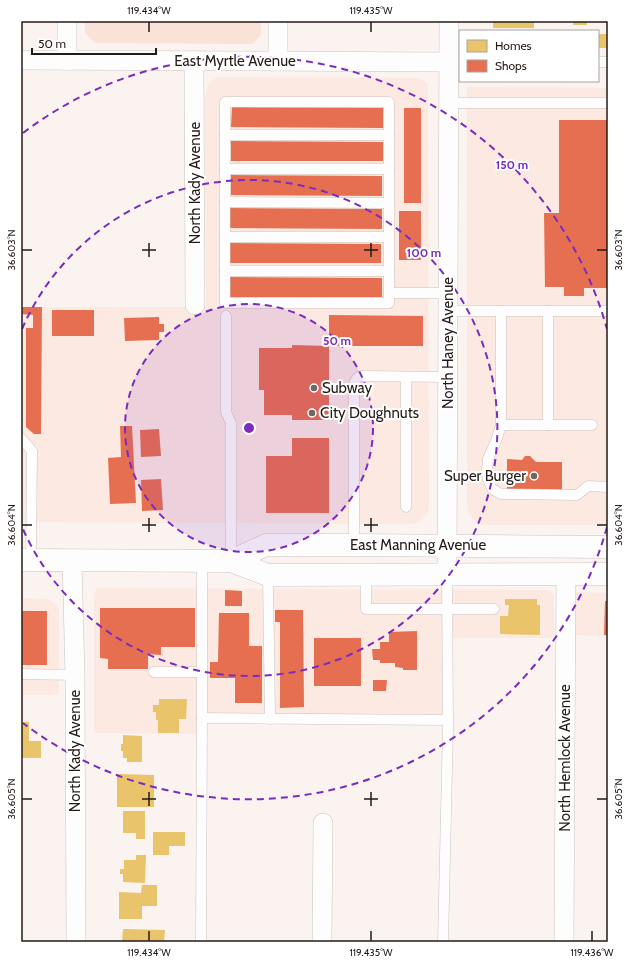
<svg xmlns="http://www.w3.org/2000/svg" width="629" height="963" font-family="Cabin,sans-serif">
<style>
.built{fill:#fce9e1}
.green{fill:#fbe2d8}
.homes{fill:#e9c46a}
.shops{fill:#e76f51}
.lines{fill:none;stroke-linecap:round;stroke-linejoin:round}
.lane-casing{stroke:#cbc3c0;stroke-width:11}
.street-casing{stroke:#cbc3c0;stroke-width:20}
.secondary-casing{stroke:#cbc3c0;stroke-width:23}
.lane{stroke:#fefdfd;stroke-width:10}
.street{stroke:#fefdfd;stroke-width:19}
.secondary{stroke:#fefdfd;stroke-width:22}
.ticks{fill:none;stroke:#241b17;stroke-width:1.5}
.ring{fill:none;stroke:#7b2cbf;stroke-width:2;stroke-dasharray:7 5}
.poi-dot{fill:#6f6763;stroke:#fff;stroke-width:1.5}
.labels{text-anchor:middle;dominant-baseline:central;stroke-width:4;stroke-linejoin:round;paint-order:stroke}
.street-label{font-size:15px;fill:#241b17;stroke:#fff}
.poi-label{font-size:15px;fill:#241b17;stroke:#fff;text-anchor:start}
.centre{fill:#7b2cbf;stroke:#fff;stroke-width:2}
.ring-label{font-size:12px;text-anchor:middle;font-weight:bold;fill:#7b2cbf;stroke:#fff;stroke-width:4;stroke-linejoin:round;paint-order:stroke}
.neatline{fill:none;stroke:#241b17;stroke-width:1.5}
.ticks-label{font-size:10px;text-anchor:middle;fill:#241b17}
</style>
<rect width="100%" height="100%" fill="#faf3f0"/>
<g class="built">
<path d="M219 77 417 78 422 79 428 84 429 508 428 513 420 522 408 524 21 522V307H206L205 96 207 87 210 83 214 79Z"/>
<path d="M467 87 608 88V525H482L473 520 469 514 467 508Z"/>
<path d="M97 588 548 590 554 595V638H447L448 720 202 718V734L94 733V595Z"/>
<path d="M574 592 608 593V636L574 635Z"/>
<path d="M21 598 48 599 56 605 59 610V695H21Z"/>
</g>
<path class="green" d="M85 21H261V35L253 44 95 43 85 33Z"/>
<g class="homes">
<rect x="493" y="21" width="41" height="7"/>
<rect x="573" y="21" width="14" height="4"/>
<rect x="598" y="34" width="10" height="14"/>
<path d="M505 599H537V605H540V635L500 634V616H508L509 605H505Z"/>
<path d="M159 699H187L186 719H179V733H158V720H156V712H153V705H159Z"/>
<path d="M21 722H29V741H41V758H21Z"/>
<path d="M123 735 142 736V762H127V758H123V751H121V744H123Z"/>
<path d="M117 774 154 775V807H117Z"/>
<path d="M123 811H145V839H136V833H123Z"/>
<path d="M153 832H185V846H169V855H153Z"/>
<path d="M136 855H146L145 883 123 882V874H120V869H124V860H136Z"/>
<path d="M142 885H157V906H142V919H119V892L141 893Z"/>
<path d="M123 929 165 930 164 941 122 942Z"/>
</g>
<g class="shops">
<path d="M232 107 383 108V128L231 127Z"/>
<rect x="404" y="108" width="17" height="95"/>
<path d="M559 120H608V288H584V296H564V287H545L544 213H559Z"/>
<path d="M231 141 383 142V161H231Z"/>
<path d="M231 175 382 176V196L231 195Z"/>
<path d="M230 208 382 209V229L230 228Z"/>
<rect x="399" y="211" width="22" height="49"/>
<path d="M230 243 381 244V263H230Z"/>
<path d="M230 277 382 278V297H230Z"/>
<path d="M21 307H42L41 434H34L26 427V328H33V315L21 314Z"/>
<rect x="52" y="310" width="42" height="26"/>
<path d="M329 315 423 316V346H329V420H292V415H264V390H259V348H292V345L329 346Z"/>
<path d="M159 317V324H164V332H159V340L125 341 124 318Z"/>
<path d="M120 426H132L136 503 110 504 108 458 121 457Z"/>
<path d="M159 429 161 456 141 457 140 430Z"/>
<path d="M292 438H329V513H266V456H292Z"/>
<path d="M525 456H530L536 462H562V490H507V459L522 460Z"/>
<path d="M161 479 163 510 142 511 141 480Z"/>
<path d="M225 590 242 591V606H225Z"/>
<path d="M605 601H608V635H604Z"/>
<path d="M100 608H195V647H161V655L148 654V669H108V659L100 658Z"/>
<path d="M275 610H303L304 707 280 708V622H275Z"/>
<rect x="21" y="611" width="26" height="54"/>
<path d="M219 613H249V646H262V703H235V678H210V662H218Z"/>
<path d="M417 631V670H403V668L395 667V663H380V660H373L372 649H380V642H389V632Z"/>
<rect x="314" y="638" width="47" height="48"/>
<path d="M373 680H387L386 691H373Z"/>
</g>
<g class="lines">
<g class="lane-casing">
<g id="lane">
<path d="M598 62H608"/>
<rect x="225" y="102" width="164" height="201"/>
<path d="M449 103H608"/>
<path d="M225 135H389"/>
<path d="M225 169H389"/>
<path d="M225 202 389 203"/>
<path d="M225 237H389"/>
<path d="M225 271H389"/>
<path d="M389 293H449"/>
<path d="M449 311H608"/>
<path d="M501 311V425H592"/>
<path d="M548 311V425"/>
<path d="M226 316V412L231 423V561"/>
<path d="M501 425 496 441 488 459 487 472 488 479 492 489 501 494H506L577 495 588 486 608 487"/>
<path d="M21 438 32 451 31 560"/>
<path d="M406 507V377"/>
<path d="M354 545V384C356 379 357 377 362 376L448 377"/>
<path d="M202 561V718"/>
<path d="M268 575 270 719"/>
<path d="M366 575V609H494"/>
<path d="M154 672H202"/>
<path d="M21 674 75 675"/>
<path d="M201 942 202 718 448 720"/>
<path d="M443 942 448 727 447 575"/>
</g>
</g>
<g class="street-casing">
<g id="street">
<path d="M21 60 449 62"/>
<path d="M67 61V21"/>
<path d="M194 61 195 305"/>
<path d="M278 61V21"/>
<path d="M72 560 75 675 76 942"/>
<path d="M447 575 449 21"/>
<path d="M322 942 323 823"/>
<path d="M564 942 566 574"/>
</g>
</g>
<g class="secondary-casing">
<g id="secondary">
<path d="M21 560 231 561 268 575 608 574"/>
<path d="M231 561 266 545H354L608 547"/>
</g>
</g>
<use href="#lane" class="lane"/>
<use href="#street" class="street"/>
<use href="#secondary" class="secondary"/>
</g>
<path class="ticks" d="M149 22V32M371 22V32M149 243V257M371 243V257M22 250H32M142 250H156M364 250H378M597 250H607M149 518V532M371 518V532M22 525H32M142 525H156M364 525H378M597 525H607M149 792V806M371 792V806M22 799H32M142 799H156M364 799H378M597 799H607M149 931V941M371 931V941M592 931V941"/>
<circle cx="249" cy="428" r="124" fill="#7b2cbf" fill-opacity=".12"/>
<g class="ring">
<circle cx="249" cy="428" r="124"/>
<path d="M22 329A248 248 0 1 1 22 527"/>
<path d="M607 527A372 372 0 0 1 23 723M23 133A372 372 0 0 1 607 329"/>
</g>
<g class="poi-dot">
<circle cx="314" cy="388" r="4"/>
<circle cx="312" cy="413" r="4"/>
<circle cx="534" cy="476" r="4"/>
</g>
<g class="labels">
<g class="street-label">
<text x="235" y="61">East Myrtle Avenue</text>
<text transform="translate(195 183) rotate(-90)">North Kady Avenue</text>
<text transform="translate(448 343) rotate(-90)">North Haney Avenue</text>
<text x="418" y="545">East Manning Avenue</text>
<text transform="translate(75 751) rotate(-90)">North Kady Avenue</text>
<text transform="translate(565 758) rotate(-90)">North Hemlock Avenue</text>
</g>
<g class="poi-label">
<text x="322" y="388">Subway</text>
<text x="320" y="413">City Doughnuts</text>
<text x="526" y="476" text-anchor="end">Super Burger</text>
</g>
</g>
<circle cx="249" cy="428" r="6" class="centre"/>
<g class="ring-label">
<text x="512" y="169">150 m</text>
<text x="424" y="257">100 m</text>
<text x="337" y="345">50 m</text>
</g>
<rect width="629" height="963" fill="none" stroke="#ffffff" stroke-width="44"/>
<rect x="459" y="30" width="140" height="52" fill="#ffffff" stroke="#a7a4a2"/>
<rect x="467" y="40" width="20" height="12" fill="#e9c46a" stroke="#a7a4a2"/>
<text x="495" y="50" font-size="12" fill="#241b17">Homes</text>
<rect x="467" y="60" width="20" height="12" fill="#e76f51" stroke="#a7a4a2"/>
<text x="495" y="70" font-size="12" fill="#241b17">Shops</text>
<path d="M32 48v6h124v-6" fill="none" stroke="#241b17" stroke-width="2"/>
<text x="38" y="48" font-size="12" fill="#241b17" stroke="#ffffff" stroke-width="3" paint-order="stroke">50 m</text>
<rect x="22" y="22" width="585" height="919" class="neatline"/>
<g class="ticks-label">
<text x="149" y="14">119.434°W</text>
<text x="371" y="14">119.435°W</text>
<text transform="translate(618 250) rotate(-90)" y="4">36.603°N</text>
<text transform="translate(11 250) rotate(-90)" y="4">36.603°N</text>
<text transform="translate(618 525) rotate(-90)" y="4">36.604°N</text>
<text transform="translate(11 525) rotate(-90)" y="4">36.604°N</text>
<text transform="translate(618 799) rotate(-90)" y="4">36.605°N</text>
<text transform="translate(11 799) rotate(-90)" y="4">36.605°N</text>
<text x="149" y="956">119.434°W</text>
<text x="371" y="956">119.435°W</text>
<text x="592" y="956">119.436°W</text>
</g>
</svg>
